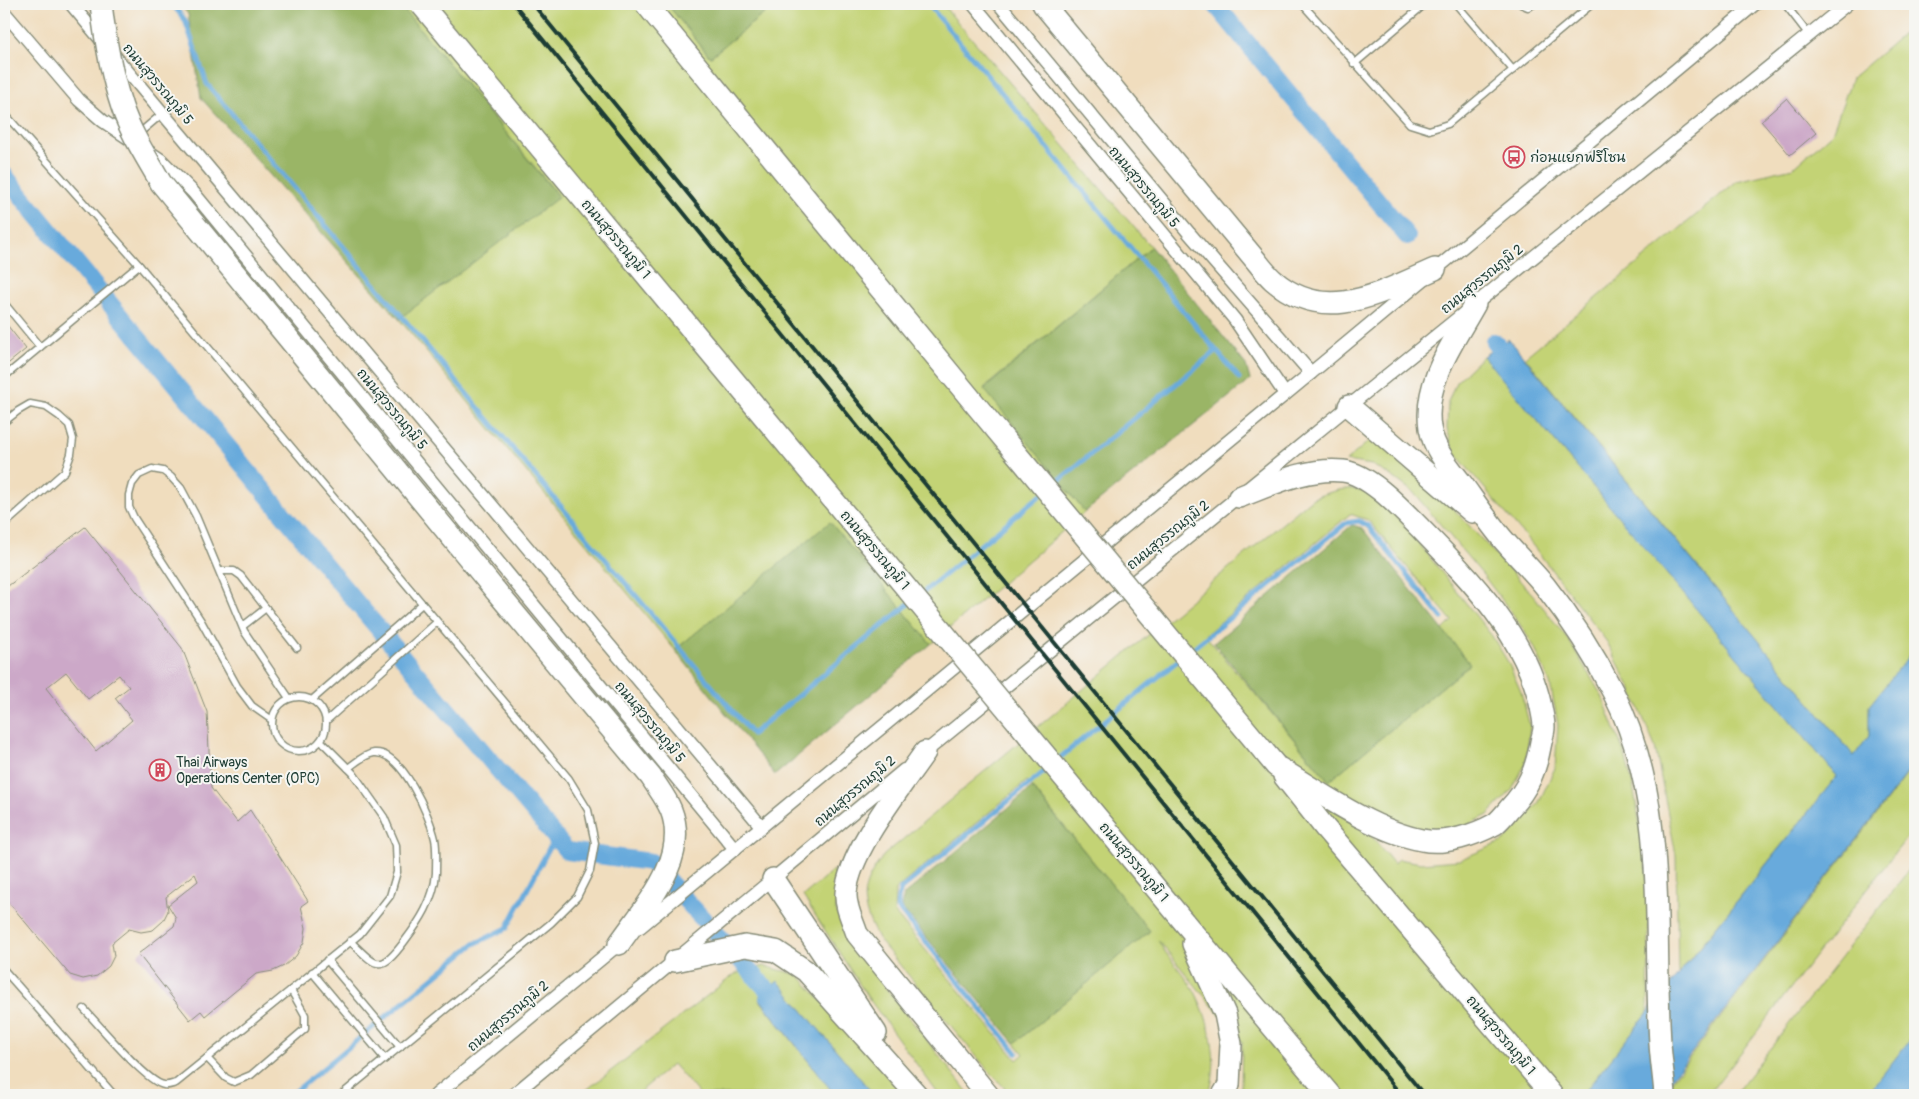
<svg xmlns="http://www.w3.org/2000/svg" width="1919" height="1099" font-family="Pangolin,'Playpen Sans Thai',sans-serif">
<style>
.green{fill:#c3d375;stroke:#718854;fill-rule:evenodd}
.forest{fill:#9ab566;stroke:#5c794d}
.water{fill:#67aadc;stroke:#437488}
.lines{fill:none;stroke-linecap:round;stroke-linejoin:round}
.stream{stroke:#67aadc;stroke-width:5}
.canal{stroke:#67aadc;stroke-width:18}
.building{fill:#cca8c8;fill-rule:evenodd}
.service-casing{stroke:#888d79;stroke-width:9}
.minor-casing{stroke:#888d79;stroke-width:15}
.trunk-casing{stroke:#888d79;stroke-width:24}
.service{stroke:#fff;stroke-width:6}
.minor{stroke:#fff;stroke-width:12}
.trunk{stroke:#fff;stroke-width:21}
.rail{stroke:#1f3d34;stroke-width:4}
.trunk-bridge-casing{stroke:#888d79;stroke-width:24;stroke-linecap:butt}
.trunk-bridge{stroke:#fff;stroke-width:21}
.labels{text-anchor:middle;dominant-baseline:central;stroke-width:4;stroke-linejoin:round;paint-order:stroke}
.street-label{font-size:14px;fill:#1f3d34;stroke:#f6f6f2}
.poi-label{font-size:14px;fill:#1f3d34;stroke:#f6f6f2;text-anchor:start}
</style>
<rect width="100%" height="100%" fill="#f6f6f2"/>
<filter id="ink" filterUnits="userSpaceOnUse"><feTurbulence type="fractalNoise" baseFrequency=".02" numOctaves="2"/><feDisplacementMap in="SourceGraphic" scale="10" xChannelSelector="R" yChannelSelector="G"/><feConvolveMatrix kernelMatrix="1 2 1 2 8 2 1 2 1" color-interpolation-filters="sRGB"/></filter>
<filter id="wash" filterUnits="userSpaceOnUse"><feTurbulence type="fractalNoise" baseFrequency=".0096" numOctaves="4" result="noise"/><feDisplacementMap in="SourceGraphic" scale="20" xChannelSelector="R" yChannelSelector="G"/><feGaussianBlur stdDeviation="1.12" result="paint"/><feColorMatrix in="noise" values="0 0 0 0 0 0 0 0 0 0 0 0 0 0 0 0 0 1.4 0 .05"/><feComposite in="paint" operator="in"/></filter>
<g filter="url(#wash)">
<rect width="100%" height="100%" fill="#f0ddbe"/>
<g class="green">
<path d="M399 4H667L710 57 776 4H942L1151 247 984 388 1085 512 931 644 830 523 675 650 399 319 559 196Z"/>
<path d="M1910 28 1915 31V43L1911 55 1915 58V648L1869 706V736L1854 756 1525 357 1737 181 1793 168 1832 133 1852 78Z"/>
<path d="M1483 356 1837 776 1678 974 1676 855 1655 747 1631 688 1607 642 1534 547 1454 452 1447 429 1448 402 1456 382Z"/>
<path d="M1376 435 1451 506 1534 596 1568 639 1602 696 1625 755 1633 786 1646 858 1649 923 1648 1012 1582 1095H1238L1241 1088 1242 1042 1158 940C1167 958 1184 973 1194 990 1210 1020 1221 1063 1208 1095H1011L982 1063 879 940C859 902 858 890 884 855L1313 498C1348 486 1354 484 1387 503L1492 636 1508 662 1521 692 1530 727 1526 762 1512 790 1488 815 1455 831 1423 833 1388 824 1346 798 1332 786 1394 864 1398 859 1421 863 1459 860 1504 841 1538 804 1555 768 1558 725 1550 683 1534 646 1515 617 1483 575 1413 492 1393 477 1372 465 1346 461ZM1350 514 1368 520 1452 621 1443 630 1470 664 1329 781 1205 635ZM1027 781 1150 931 1015 1043 1024 1054 1017 1060 894 912 895 890Z"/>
<path d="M1915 764V827L1708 1095H1661Z"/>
<path d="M1915 862V1033L1867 1095H1734Z"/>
<path d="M833 870 836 877V911L848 940 970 1095H939L867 996 803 896Z"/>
<path d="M764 966 799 975 904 1095H874L778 981 759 999 835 1095H700L673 1064 636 1095H580L735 974Z"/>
</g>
<g class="forest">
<path d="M179 4H399L559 197 399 319 201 98 188 14Z"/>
<path d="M667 4H776L710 57Z"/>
<path d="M1151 247 1246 365 1250 380 1085 512 984 389Z"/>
<path d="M830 522 931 644 775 775 675 650Z"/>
<path d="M1352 525 1362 528 1470 664 1329 781 1214 643Z"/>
<path d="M1032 788 1150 931 1015 1043 901 907 904 895Z"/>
</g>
<g class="water">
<path d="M1509 339 1854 756 1869 736V706L1915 648V763L1659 1095H1582L1837 776 1483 356Z"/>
<path d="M778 981 874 1095H835L759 998Z"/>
<path d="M1915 1033V1095H1867Z"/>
</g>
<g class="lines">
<g class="stream">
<path d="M172 4 185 20 207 84 752 734 911 602"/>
<path d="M928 4 1239 378"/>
<path d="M1051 487 1216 351"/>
<path d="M920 595 1042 494"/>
<path d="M1187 653 1346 523 1359 521 1368 526 1442 618"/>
<path d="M1056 761 1181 658"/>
<path d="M1017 1053 898 908V898L901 889 1050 767"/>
<path d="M291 1095 474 944 507 928 555 837"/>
</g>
<g class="canal">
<path d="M1215 4 1407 236"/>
<path d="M4 175 339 582 567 851 651 862 784 1008"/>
<path d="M1494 342 1513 364"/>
</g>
</g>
<g id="blocks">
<g class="building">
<path d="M1787 98 1816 133 1790 155 1761 121Z"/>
<path d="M4 321 26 349 4 367Z"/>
<path d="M85 527 182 648 207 712 211 788 237 822 250 810 308 901 301 906 306 928 304 942 296 956 284 966 273 971 256 974 205 1016 201 1011 190 1020 138 954 174 926 176 918 168 905 198 881 195 874 166 897 168 911 163 921 153 930 141 932 129 929 112 943 114 956 109 966 97 976 83 979 70 975 4 897V589ZM66 672 88 699 119 675 129 687 115 698 132 720 96 751 46 688Z"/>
</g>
</g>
</g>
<g filter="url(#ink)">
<use href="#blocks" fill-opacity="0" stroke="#888d79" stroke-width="1"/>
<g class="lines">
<g class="service-casing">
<g id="service">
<path d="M1456 4 1513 70"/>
<path d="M1521 4 1528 7 1534 4"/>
<path d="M1785 4 1809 35"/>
<path d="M1304 6 1410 124 1429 130 1448 124 1592 4"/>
<path d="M1354 64 1425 4"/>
<path d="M4 113 139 265 569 779 588 810 595 843 590 871 577 897 551 923 341 1095"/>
<path d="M137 135 163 113"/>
<path d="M4 303 40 347"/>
<path d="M4 377 139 265"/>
<path d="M4 422 18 411 30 404 46 407 59 416 69 425 73 439 71 454 65 471 4 525"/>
<path d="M220 571H234L241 576 297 648"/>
<path d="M243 626 266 608"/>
<circle cx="299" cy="724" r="27"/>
<path d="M312 700 422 604"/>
<path d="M272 720 252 706 237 686 201 621 134 518 129 507V495L132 484 139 475 152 469 163 471 171 477 181 488 196 516 244 631 289 698"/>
<path d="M326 721 437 622"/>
<path d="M348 768C355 763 365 754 374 753 402 750 430 817 435 839 437 849 436 863 436 873 434 900 420 921 404 942 380 974 377 967 350 941"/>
<path d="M327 960 400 1047"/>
<path d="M4 970 114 1095"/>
<path d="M312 972 385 1059"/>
<path d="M84 1009C98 1024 147 1083 164 1085 168 1086 172 1084 176 1083L360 934 390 896 397 872 396 845 384 817 353 773 321 741"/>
<path d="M207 1058 226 1078 234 1082 251 1075 305 1029V1015L291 990"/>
</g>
</g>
<g class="minor-casing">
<g id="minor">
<path d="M71 4 761 826"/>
<path d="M973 4 1235 320 1285 394"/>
<path d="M999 4 1189 233 1311 373"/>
<path d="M4 12 79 100 103 121 161 160 193 192 735 849"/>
<path d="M919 757 1349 406 1847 4"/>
<path d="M640 927 1311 373 1755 4"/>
<path d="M436 1095 625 939"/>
<path d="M513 1095 904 770"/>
</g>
</g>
<g class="trunk-casing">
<g id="trunk">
<path d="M1043 4 1253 257C1259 264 1265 273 1273 280 1326 326 1381 292 1435 269"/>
<path d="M1475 304C1454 342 1423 382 1430 428 1434 450 1449 467 1462 484 1475 502 1487 520 1501 537 1515 554 1531 569 1545 586 1571 619 1594 654 1613 692 1669 800 1653 926 1660 1043 1661 1061 1664 1078 1665 1095"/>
<path d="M1349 406 1472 512"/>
<path d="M1239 497C1271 485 1307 467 1343 471 1370 474 1403 511 1422 530 1471 580 1526 636 1541 707 1542 713 1544 720 1544 727 1544 732 1542 737 1541 742 1536 770 1528 789 1509 809 1505 814 1500 820 1495 824 1475 835 1445 845 1422 840 1375 832 1317 791 1276 766"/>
<path d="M495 590 651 777C658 788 666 798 671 810 690 859 645 906 619 944"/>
<path d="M925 752C901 787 849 851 846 893 845 907 853 921 857 934L988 1095"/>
<path d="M1284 776 1325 828 1552 1095"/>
<path d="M773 879 876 1033"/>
<path d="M1184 922 1330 1095"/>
<path d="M1193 944 1225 1014 1231 1044 1229 1085 1223 1095"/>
<path d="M675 961 745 946 776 951 806 971 917 1095"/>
</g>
</g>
<use href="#service" class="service"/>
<use href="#minor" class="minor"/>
<use href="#trunk" class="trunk"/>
<g class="rail">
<path d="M514 4 1401 1095"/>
<path d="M533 4 1424 1095"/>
</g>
<g class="trunk-bridge-casing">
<g id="trunk-bridge">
<path d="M101 4C105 38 111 74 122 107 131 134 147 158 161 183L495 590"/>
<path d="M421 4 1184 922"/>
<path d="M646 4 980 410 1276 766"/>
</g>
</g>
<use href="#trunk-bridge" class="trunk-bridge"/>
</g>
</g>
<defs>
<g id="bus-ring" transform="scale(1.125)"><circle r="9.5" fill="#f6f6f2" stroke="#d1495b" stroke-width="1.5"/><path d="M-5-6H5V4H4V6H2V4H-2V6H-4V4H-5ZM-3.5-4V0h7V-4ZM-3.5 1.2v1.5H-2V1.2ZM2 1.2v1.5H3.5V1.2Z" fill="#d1495b"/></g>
<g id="building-ring" transform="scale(1.125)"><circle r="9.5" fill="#f6f6f2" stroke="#d1495b" stroke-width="1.5"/><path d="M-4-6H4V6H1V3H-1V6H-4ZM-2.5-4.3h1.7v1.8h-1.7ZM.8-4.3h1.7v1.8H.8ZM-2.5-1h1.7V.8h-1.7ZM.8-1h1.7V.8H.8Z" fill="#d1495b"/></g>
</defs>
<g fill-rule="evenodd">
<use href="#bus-ring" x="1514" y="157"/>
<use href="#building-ring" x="160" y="770"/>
</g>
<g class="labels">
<g class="street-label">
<text transform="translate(158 84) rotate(50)">ถนนสุวรรณภูมิ 5</text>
<text transform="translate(1144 187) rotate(50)">ถนนสุวรรณภูมิ 5</text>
<text transform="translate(616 239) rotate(50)">ถนนสุวรรณภูมิ 1</text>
<text transform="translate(1482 279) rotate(-39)">ถนนสุวรรณภูมิ 2</text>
<text transform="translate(392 409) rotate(50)">ถนนสุวรรณภูมิ 5</text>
<text transform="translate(1168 535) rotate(-39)">ถนนสุวรรณภูมิ 2</text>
<text transform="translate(875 550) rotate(50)">ถนนสุวรรณภูมิ 1</text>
<text transform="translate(650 722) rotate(50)">ถนนสุวรรณภูมิ 5</text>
<text transform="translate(855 791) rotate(-40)">ถนนสุวรรณภูมิ 2</text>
<text transform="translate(1134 862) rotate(50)">ถนนสุวรรณภูมิ 1</text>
<text transform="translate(508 1016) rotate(-40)">ถนนสุวรรณภูมิ 2</text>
<text transform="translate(1501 1035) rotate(50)">ถนนสุวรรณภูมิ 1</text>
</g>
<g class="poi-label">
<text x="1530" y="157">ก่อนแยกฟรีโซน</text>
<text x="176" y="762">Thai Airways<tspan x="176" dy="16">Operations Center (OPC)</tspan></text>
</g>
</g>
<rect width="1919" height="1099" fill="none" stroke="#f6f6f2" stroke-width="20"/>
</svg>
